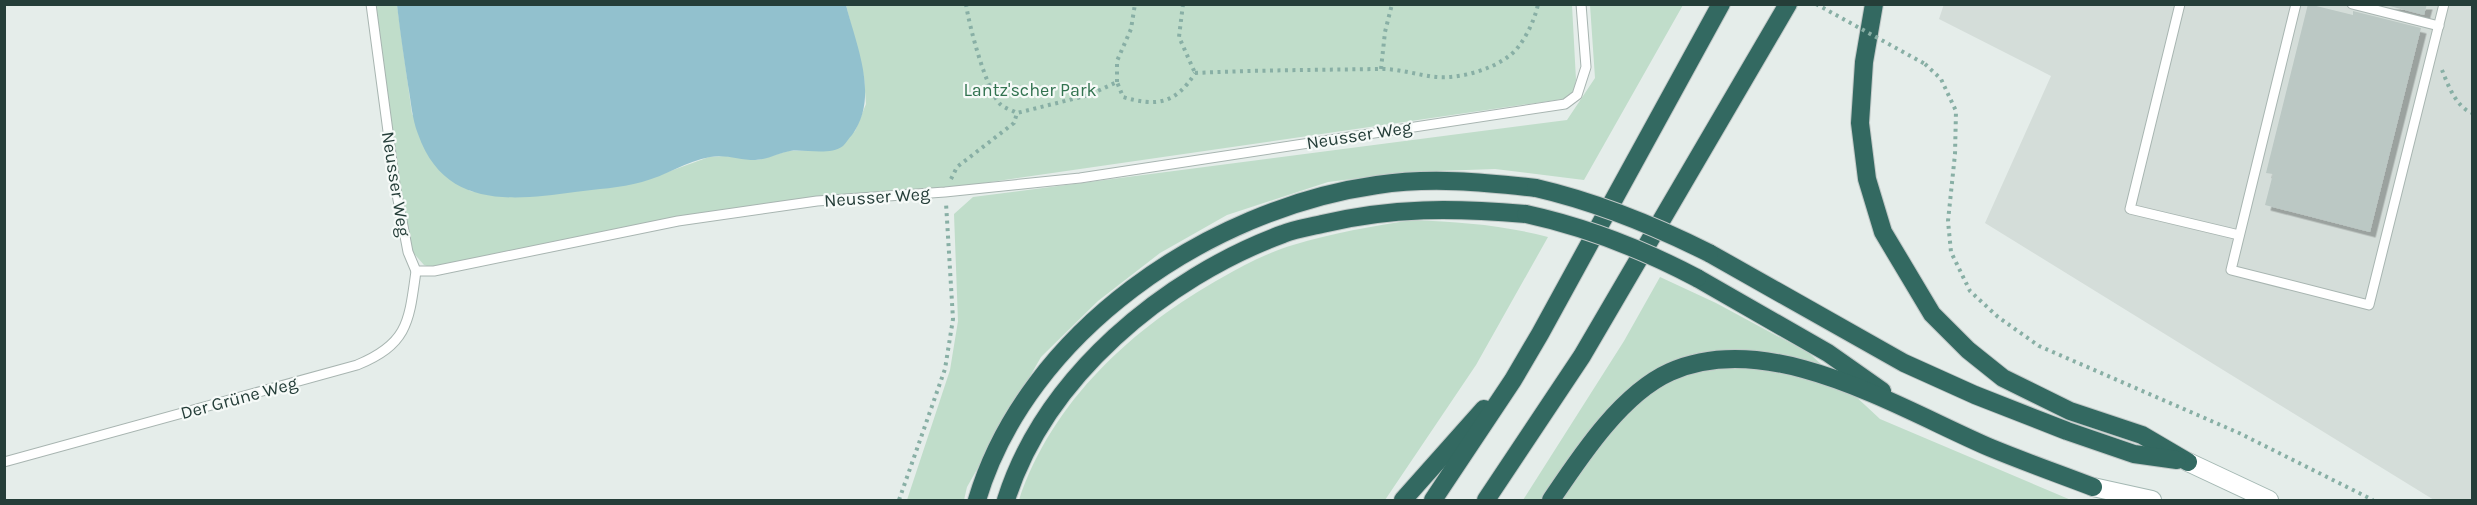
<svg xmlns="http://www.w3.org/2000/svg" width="2477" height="505" font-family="Karla,sans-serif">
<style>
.built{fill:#d4ddd9}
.green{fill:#c0ddca}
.water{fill:#92c1ce}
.building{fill:#bbc8c4;filter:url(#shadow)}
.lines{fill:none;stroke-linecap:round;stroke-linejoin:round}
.lane-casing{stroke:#a8b5b1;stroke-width:11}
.secondary-casing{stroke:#a4b8b3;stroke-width:20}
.highway-casing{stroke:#c2c9c8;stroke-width:20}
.path{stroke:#88afa5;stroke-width:4;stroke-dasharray:3 4.5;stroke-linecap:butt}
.lane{stroke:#fff;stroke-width:9}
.secondary{stroke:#fff;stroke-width:18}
.highway{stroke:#336961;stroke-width:18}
.highway-bridge-casing{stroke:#c2c9c8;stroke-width:20;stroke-linecap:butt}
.path-bridge{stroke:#88afa5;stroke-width:4;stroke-dasharray:3 4.5;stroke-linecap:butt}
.highway-bridge{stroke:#336961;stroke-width:18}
.labels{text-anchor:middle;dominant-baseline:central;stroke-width:4.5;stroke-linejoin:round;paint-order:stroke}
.park-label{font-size:18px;fill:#327350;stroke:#f6faf8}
.street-label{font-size:18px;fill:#253e39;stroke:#f6faf8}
</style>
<defs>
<filter id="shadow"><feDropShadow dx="5.5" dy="5.5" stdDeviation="0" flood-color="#0004"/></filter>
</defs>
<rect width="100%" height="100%" fill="#e5edea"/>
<path class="built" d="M1944 4 2472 5V500H2434L1985 223 2051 76 1939 19Z"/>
<g class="green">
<path d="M373 5H397L412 114 470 191 508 197 640 182 709 157 726 156 758 160 788 151 821 150 855 131 866 104 864 77 846 5H1572L1576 80 1573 94 1563 99 970 185 818 199 433 268 424 265 410 249 397 182Z"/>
<path d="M1590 5H1683L1584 180 1495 169 1409 172 1328 182 1227 215 1160 253 1098 301 1041 357 967 487 964 500H907L950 370 958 321 954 214 973 197 1567 120 1595 78Z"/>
<path d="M1413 220C1461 222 1502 225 1548 237L1476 365 1385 500H1019C1052 401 1133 327 1223 277 1244 265 1269 252 1293 245 1332 233 1373 226 1413 220Z"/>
<path d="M1660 277 1716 303 1809 353 1880 419 2071 500H1523L1624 341Z"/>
</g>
<path class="water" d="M397 5H846C856 45 880 97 852 135 849 138 846 143 843 146 830 156 805 149 790 151 778 153 767 160 755 160 740 160 725 154 710 157 687 161 665 176 642 182 620 188 597 189 575 192 510 201 444 208 418 134 412 119 411 101 408 85 404 58 400 31 397 5Z"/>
<g class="building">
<path d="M2308 4 2353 15V11L2421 28 2370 232 2265 205 2273 174 2266 173Z"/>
<path d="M2382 4H2427L2424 15Z"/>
</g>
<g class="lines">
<g class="lane-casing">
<g id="lane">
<path d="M371 4 395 184 408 252 416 271H434L678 221 817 201 945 192 1080 178 1565 104 1577 95 1586 67 1581 4"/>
<path d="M2180 4 2130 209 2239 235"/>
<path d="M2296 4 2231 270 2369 305 2444 4"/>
<path d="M2352 4 2439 26"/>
<path d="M4 462 357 365C408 344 409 322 416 271"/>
</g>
</g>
<g class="secondary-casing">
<g id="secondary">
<path d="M2188 462 2269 500"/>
<path d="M2093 487 2152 500"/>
</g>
</g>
<g class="highway-casing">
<g id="highway">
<path d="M1874 4 1864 62 1860 123 1867 179 1883 232 1932 314 1968 350 2003 378 2070 411 2142 435 2188 462"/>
<path d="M1709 253 1904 363 1975 395 2067 431 2134 454 2177 460"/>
<path d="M1697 278 1828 353 1882 391"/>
<path d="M977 500C1027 332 1208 209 1377 185 1430 177 1483 182 1536 188"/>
<path d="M1006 500C1045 377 1164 278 1283 234 1295 229 1309 227 1322 224 1393 207 1454 208 1526 214"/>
<path d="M1403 500 1484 409"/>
<path d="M1433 500 1513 380 1540 334 1721 4"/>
<path d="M1486 500 1582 356 1788 4"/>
<path d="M1551 500C1580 457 1621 394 1670 372 1770 327 1900 409 1991 448 2025 462 2059 474 2093 487"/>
</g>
</g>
<g class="path">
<path d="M966 4C969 26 986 89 1000 104 1004 108 1012 110 1017 113L1089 95 1117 82 1123 97C1156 107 1176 104 1195 73"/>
<path d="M1183 4 1179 37 1195 73"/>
<path d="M1925 64 1941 79 1956 111 1955 154 1948 221 1951 252 1970 291 1998 317 2039 346 2239 433 2373 500"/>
<path d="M1381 69 1385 32 1392 4"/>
<path d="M2442 70C2448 85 2456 107 2472 113"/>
<path d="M1195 73C1256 70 1316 70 1377 69 1397 68 1417 75 1436 77 1459 79 1491 70 1509 56 1523 46 1535 20 1538 4"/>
<path d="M1117 82V61L1131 29 1135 4"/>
<path d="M951 179 957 167 1014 123 1017 113"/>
<path d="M899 500 945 369 953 319 946 203"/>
</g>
<use href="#lane" class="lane"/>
<use href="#secondary" class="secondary"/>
<use href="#highway" class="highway"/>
<g class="highway-bridge-casing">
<g id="highway-bridge">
<path d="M1536 188C1597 202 1653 225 1709 253"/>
<path d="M1526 214C1586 227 1642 249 1697 278"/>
</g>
</g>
<path class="path-bridge" d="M1816 4 1925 64"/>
<use href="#highway-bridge" class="highway-bridge"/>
</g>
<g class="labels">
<g class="park-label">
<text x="1030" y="90">Lantz'scher Park</text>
</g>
<g class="street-label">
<text transform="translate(1359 135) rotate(-9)">Neusser Weg</text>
<text transform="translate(396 184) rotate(81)">Neusser Weg</text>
<text transform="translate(877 197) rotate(-4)">Neusser Weg</text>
<text transform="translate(239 398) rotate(-15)">Der Grüne Weg</text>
</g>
</g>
<rect width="2477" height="505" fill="none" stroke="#253e39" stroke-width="12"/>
</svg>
